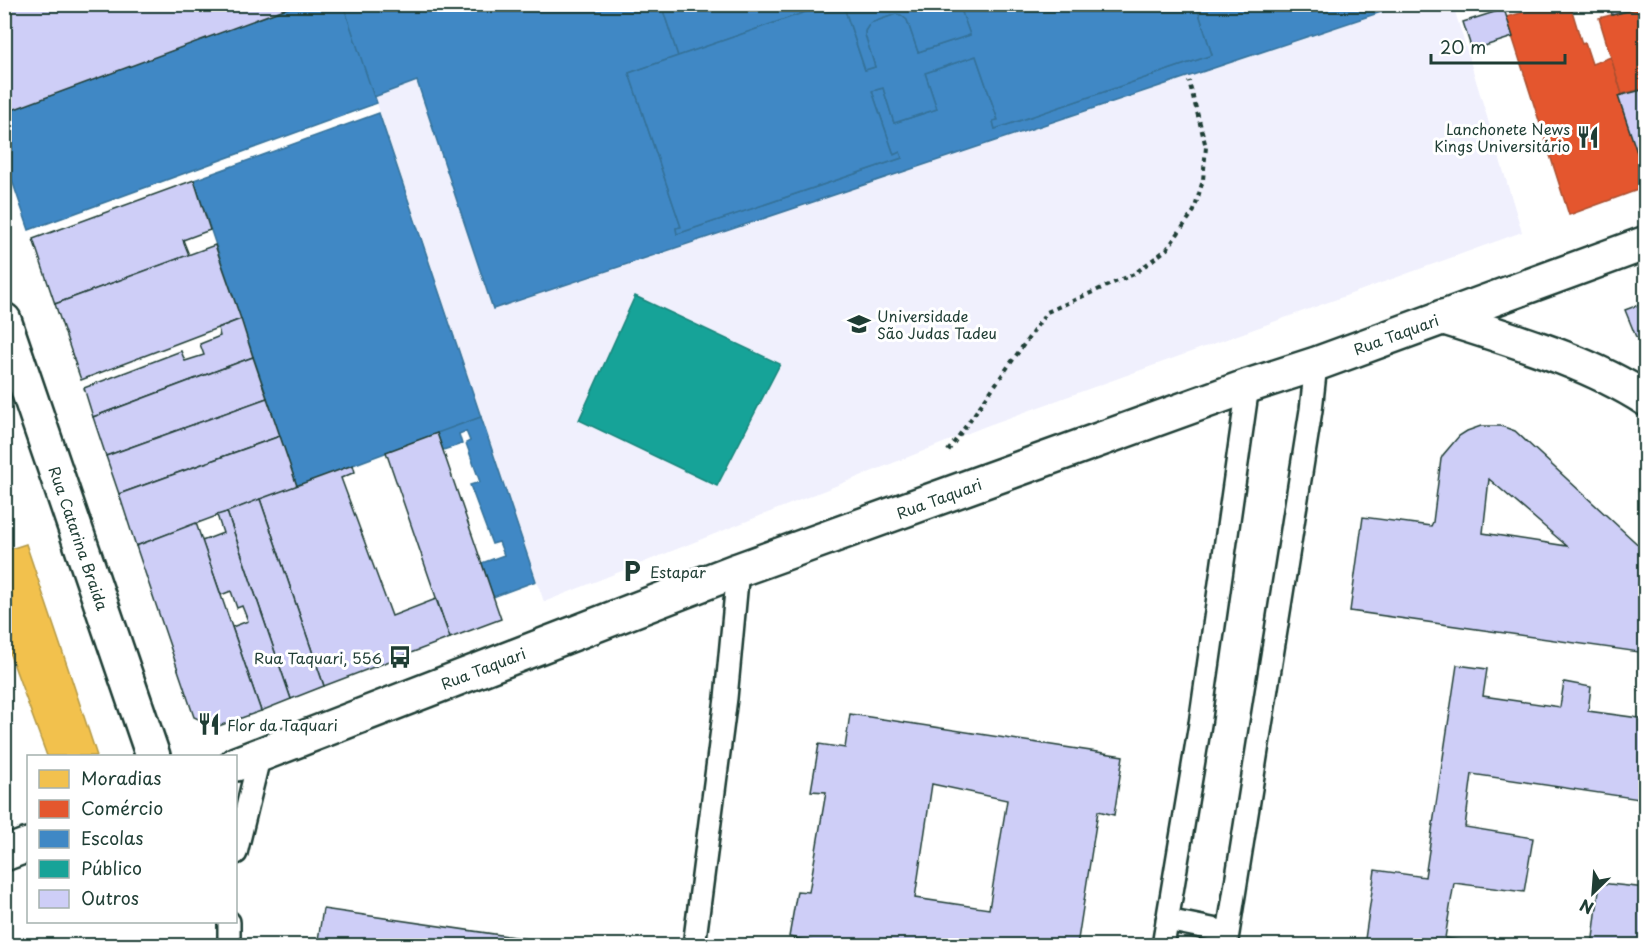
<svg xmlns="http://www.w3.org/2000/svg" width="1650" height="950" font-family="'Playpen Sans',sans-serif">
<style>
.built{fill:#f0f0fd}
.homes{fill:#f2c14e;stroke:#b39946;stroke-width:1.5}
.shops{fill:#e4572e;stroke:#a94f30;stroke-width:1.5}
.schools{fill:#3f88c5;stroke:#35729a;stroke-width:1.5}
.public{fill:#17a398;stroke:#19847a;stroke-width:1.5}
.building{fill:#cecef7;stroke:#1f3d34;stroke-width:1.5;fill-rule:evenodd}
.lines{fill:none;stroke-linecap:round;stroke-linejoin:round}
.service-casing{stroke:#1f3d34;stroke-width:26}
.minor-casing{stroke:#1f3d34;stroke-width:38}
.secondary-casing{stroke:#1f3d34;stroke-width:38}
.primary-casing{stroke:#1f3d34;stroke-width:38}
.path{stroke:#1f3d34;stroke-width:4;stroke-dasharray:4.5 4.5;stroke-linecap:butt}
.service{stroke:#fff;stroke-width:21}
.minor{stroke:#fff;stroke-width:33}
.secondary{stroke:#fff;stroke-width:33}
.primary{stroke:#fff;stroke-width:33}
.labels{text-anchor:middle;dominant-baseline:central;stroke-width:6;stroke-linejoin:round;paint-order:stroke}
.poi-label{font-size:15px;fill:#1f3d34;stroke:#fff;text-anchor:start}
.street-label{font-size:15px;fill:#1f3d34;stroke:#fff}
</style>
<rect width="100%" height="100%" fill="#fff"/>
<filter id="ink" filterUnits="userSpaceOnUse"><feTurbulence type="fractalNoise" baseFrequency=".0167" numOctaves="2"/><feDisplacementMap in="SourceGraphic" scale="12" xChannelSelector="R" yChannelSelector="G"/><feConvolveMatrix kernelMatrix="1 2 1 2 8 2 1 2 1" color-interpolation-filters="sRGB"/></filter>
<g filter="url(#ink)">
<path class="built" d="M344 5H1453L1522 232 986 426 544 602Z"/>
<path class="homes" d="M26 544 68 668 97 756H47L4 638V551Z"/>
<g class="shops">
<path d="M1555 4H1570L1582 44 1585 43 1592 64 1611 57 1622 94 1618 96 1646 179V187L1569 215 1506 17Z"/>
<path d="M1646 6V88L1622 94 1599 18Z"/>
</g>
<g class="schools">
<path d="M298 4H343L377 103 29 230 4 157V113Z"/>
<path d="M343 4H431L432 8 443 4H661L678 56 629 73 681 227 676 228 677 234 902 158 900 152 894 155 872 91 883 88 894 123 937 109 925 73 976 56 998 120 993 121 995 129 1212 55 1196 4H1405L493 309 417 81 374 97Z"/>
<path d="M661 4H829L678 56Z"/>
<path d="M829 4H843L865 70 875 67 865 35V31L870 23 896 14 901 15 907 20 918 52 970 35 959 4H1196L1212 55 995 129 993 121 998 120 976 56 925 73 937 109 894 123 883 88 872 91 894 155 900 152 902 158 677 234 676 228 681 227 629 73Z"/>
<path d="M843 4H959L970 35 918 52 907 20 901 15 896 14 870 23 865 31V35L875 67 865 70Z"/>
<path d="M379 113 481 417 297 486 194 180Z"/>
<path d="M481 417 536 581 493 597 482 563 504 555 499 542 492 544 470 485 480 482 466 443 470 441 466 431 459 434 462 444 443 450 437 433Z"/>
</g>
<path class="public" d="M635 296 780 364 717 486 579 420Z"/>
<g class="building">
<path d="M4 4H298L4 113Z"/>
<path d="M1610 4H1646V6L1612 15Z"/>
<path d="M1504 9 1513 37 1472 50 1463 22Z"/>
<path d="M1646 89V179L1618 96Z"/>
<path d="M194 180 210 230 183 240 189 255 55 304 33 239Z"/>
<path d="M215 245 241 319 81 380 55 304Z"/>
<path d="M1646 302V341L1636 337 1625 310Z"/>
<path d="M241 319 253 357 93 417 84 388 181 351 185 361 204 355 200 344 220 336 218 328Z"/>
<path d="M253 357 267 398 106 456 93 417Z"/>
<path d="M267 398 280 436 119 494 106 456Z"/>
<path d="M1481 426H1501L1515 431 1646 552V653L1350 611 1363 517 1431 526 1433 522 1441 459 1443 455 1459 436 1467 431ZM1489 479 1567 546 1483 533Z"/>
<path d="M437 433 501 619 450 638 386 452Z"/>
<path d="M280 436 297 486 136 546 119 494Z"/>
<path d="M353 465 355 472 341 478 392 616 436 599 450 638 324 686 260 499Z"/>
<path d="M260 499 324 686 291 699 227 512Z"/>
<path d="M227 512 291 699 261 711 232 627 248 621 242 606 237 608 231 591 221 595 202 541 223 533 217 515Z"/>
<path d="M196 523 261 711 216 727 194 717 136 546Z"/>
<path d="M1457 665 1487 669 1483 696 1560 707 1564 682 1591 687 1588 711 1646 719V800L1472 774 1465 827 1533 838 1524 892 1454 883 1445 938 1501 946H1364L1375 870 1425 877Z"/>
<path d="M850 714 1123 756 1114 815 1098 811 1077 946H814L815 942 789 937 797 891 809 892 826 792 811 791 819 744 845 748ZM932 784 1007 800 989 909 915 898Z"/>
<path d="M1600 883 1646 888V946H1592Z"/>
<path d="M323 909 576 946H317Z"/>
</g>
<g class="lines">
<g class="service-casing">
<g id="service">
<path d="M236 853 260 754"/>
<path d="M1167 920 1227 932"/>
<path d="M229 946V922"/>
<path d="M694 946 726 698 738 570"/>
<path d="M1163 946 1200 724 1248 386"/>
<path d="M1226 946 1311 410 1316 364"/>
</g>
</g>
<g class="minor-casing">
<path id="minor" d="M4 320 153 756"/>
</g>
<g class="secondary-casing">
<g id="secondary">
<path d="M236 764 738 570 1248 386 1316 364 1646 243"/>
<path d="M4 854 28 845"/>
</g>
</g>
<g class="primary-casing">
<path id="primary" d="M1442 317C1509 339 1586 360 1646 399"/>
</g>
<path class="path" d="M948 451 1047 312 1134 274 1167 249 1194 211 1203 180 1206 147 1189 81"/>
<use href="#service" class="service"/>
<use href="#minor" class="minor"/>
<use href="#secondary" class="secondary"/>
<use href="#primary" class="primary"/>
</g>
</g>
<defs>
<g id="restaurant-bare" transform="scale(1.8)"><path d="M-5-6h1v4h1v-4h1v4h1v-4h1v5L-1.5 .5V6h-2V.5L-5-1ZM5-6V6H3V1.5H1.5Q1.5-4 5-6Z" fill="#1f3d34" stroke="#fff" stroke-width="2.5" paint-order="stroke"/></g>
<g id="university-bare" transform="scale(1.8)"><path d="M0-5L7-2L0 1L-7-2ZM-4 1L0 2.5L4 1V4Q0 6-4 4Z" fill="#1f3d34" stroke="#fff" stroke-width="2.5" paint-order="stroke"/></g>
<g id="parking-bare" transform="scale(1.8)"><path d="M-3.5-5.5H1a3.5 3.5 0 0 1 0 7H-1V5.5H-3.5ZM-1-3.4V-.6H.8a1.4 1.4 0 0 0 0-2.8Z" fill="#1f3d34" stroke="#fff" stroke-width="2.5" paint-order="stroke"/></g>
<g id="bus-bare" transform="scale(1.8)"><path d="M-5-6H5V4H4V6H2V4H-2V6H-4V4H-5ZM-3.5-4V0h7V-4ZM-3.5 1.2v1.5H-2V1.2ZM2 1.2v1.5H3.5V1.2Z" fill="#1f3d34" stroke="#fff" stroke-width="2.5" paint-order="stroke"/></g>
</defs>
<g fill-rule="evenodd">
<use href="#restaurant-bare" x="1588" y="137"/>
<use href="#university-bare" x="859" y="324"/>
<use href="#parking-bare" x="632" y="571"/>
<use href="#bus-bare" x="400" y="657"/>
<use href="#restaurant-bare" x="209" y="724"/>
</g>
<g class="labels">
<g class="poi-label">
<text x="1570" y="128" text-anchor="end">Lanchonete News<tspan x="1570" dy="17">Kings Universitário</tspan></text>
<text x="877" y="315">Universidade<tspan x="877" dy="17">São Judas Tadeu</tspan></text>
<text x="650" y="571">Estapar</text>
<text x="382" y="657" text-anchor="end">Rua Taquari, 556</text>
<text x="227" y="724">Flor da Taquari</text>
</g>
<g class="street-label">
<text transform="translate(1396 334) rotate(-20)">Rua Taquari</text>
<text transform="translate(939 498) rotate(-20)">Rua Taquari</text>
<text transform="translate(79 538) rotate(71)">Rua Catarina Braida</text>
<text transform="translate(483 668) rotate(-21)">Rua Taquari</text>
</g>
</g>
<rect width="1650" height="950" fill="none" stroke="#fff" stroke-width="24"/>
<rect x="12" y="12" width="1626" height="926" fill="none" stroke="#1f3d34" stroke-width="2" filter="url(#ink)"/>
<rect x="27" y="755" width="210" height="168" fill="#ffffff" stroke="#a5b1ae" stroke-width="1.5"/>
<rect x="39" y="770" width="30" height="18" fill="#f2c14e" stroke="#a5b1ae" stroke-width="1.5"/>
<text x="81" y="785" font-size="18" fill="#1f3d34">Moradias</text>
<rect x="39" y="800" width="30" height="18" fill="#e4572e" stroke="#a5b1ae" stroke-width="1.5"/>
<text x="81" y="815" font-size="18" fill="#1f3d34">Comércio</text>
<rect x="39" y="830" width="30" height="18" fill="#3f88c5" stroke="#a5b1ae" stroke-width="1.5"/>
<text x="81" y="845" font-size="18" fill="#1f3d34">Escolas</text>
<rect x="39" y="860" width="30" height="18" fill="#17a398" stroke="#a5b1ae" stroke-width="1.5"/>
<text x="81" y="875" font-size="18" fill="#1f3d34">Público</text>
<rect x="39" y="890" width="30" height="18" fill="#cecef7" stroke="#a5b1ae" stroke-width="1.5"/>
<text x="81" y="905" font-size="18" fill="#1f3d34">Outros</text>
<g transform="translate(1593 893) rotate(205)" stroke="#ffffff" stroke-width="4.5" paint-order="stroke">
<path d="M0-4.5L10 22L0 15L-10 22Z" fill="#1f3d34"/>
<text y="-9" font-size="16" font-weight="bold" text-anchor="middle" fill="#1f3d34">N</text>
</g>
<path d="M1431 54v9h134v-9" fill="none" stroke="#1f3d34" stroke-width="3"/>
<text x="1440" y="54" font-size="18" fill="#1f3d34" stroke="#ffffff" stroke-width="4.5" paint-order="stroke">20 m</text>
</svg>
